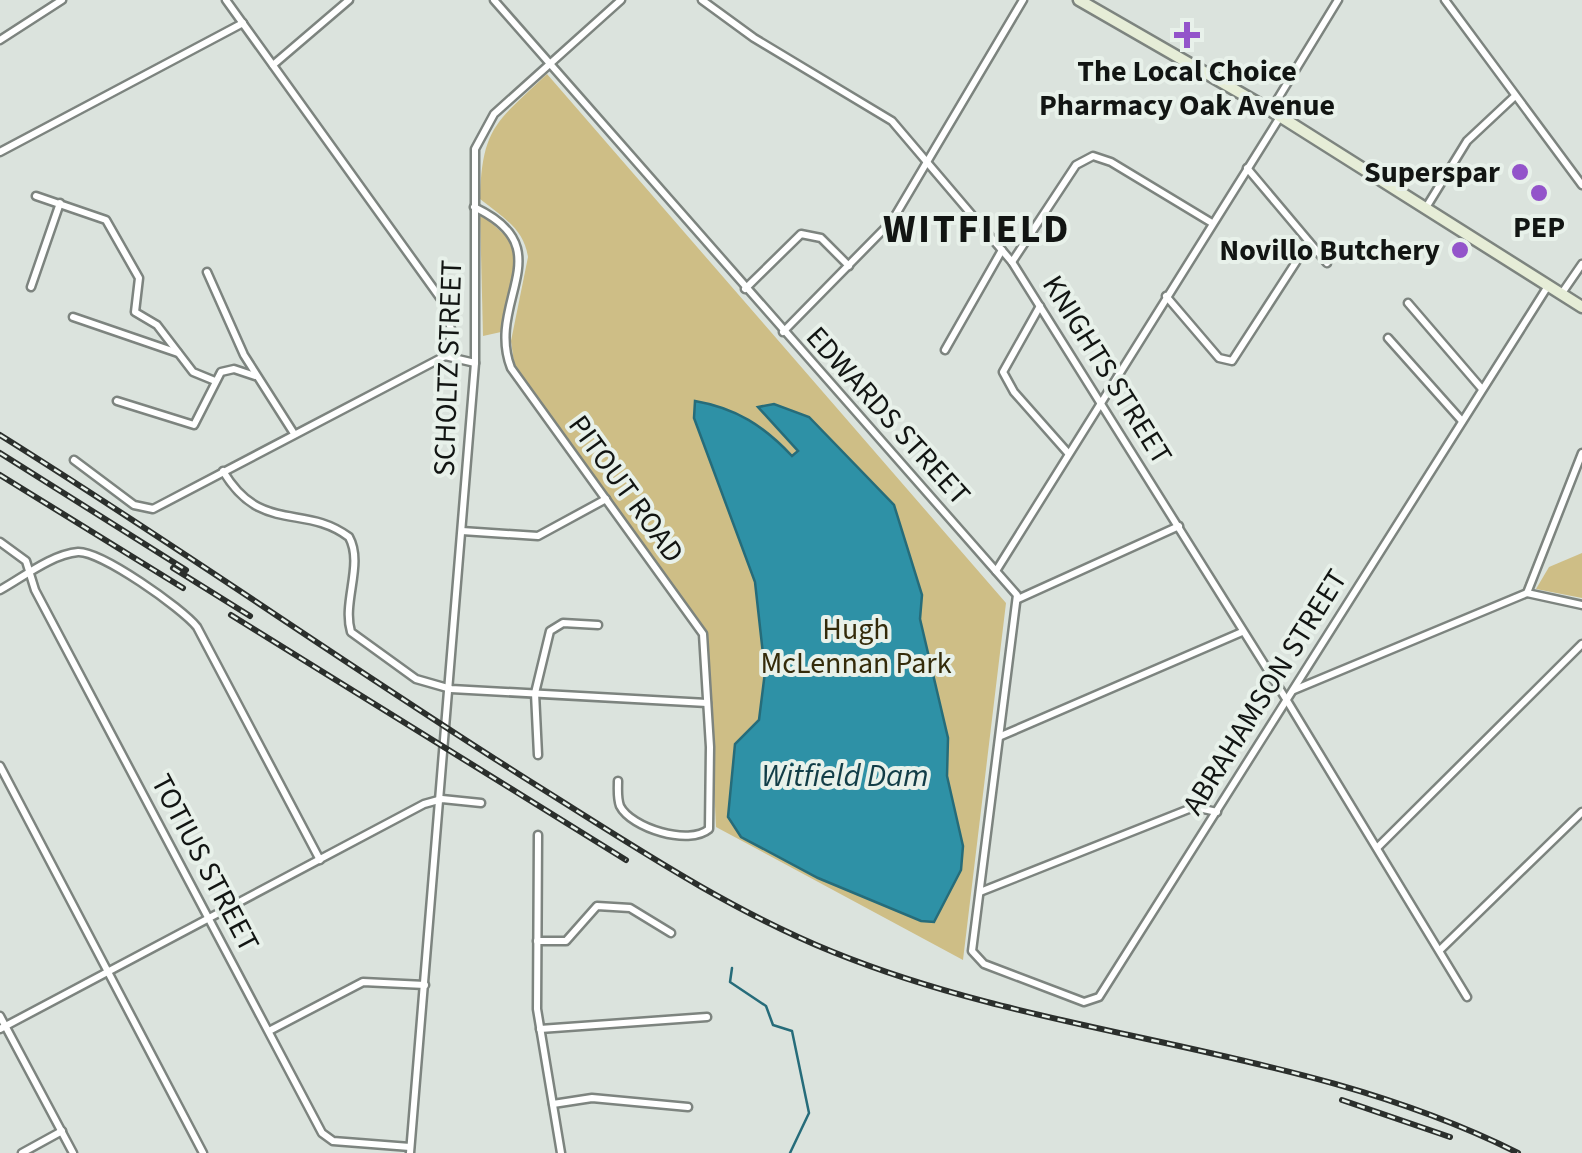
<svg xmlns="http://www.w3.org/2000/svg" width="1582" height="1153" font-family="'Source Sans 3',sans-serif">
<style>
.green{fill:#cebe86}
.water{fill:#2e91a6;stroke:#266c7a;stroke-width:2.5}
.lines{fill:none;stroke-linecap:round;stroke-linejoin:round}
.stream{stroke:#266c7a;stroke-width:2.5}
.street-casing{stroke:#7d847f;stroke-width:11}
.secondary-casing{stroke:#7d847f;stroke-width:15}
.street{stroke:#fff;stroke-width:6}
.secondary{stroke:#e6edd7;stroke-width:10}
.rail-casing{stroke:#2b2f2c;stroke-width:6}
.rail{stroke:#e8f1ea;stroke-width:2.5;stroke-dasharray:8;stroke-linecap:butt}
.poi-dot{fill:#9354ca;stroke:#e8f1ea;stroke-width:4}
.labels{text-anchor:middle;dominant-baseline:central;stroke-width:8;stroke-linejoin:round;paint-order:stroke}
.poi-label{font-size:30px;font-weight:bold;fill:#121513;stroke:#e8f1ea}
.street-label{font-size:30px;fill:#121513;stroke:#e8f1ea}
.park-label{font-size:30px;fill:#342b0a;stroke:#e8f1ea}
.water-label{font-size:32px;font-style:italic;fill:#123d47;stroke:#e8f1ea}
.district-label{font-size:40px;font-weight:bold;letter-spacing:2.5px;fill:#121513;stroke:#e8f1ea}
</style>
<rect width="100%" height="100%" fill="#dbe3dd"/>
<g class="green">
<path d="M547 74 1006 603 963 960 716 827 707 635 515 370 511 341 528 257C524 228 501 216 480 199 482 126 497 122 547 74Z"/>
<path d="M480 213 514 243 517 256 501 332 483 336Z"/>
<path d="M1582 553V598L1536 589 1549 567Z"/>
</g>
<path class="water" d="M695 401C736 408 764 426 792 456L798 451 758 407 774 404 809 417 894 505 922 595 920 619 948 738 947 776 963 846 961 870 934 922 921 921 818 878 741 837 728 817 735 744 759 720 765 672 755 582 694 418Z"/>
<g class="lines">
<path class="stream" d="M732 968 730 982 766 1006 773 1025 792 1031 809 1113 790 1153"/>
<g class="street-casing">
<g id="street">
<path d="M226 0 441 299 452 332 445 356"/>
<path d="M494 0 1017 595 972 951 984 964 1084 1002 1099 997 1548 286"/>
<path d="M702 0 754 38 892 121 1012 262 1286 699 1467 997"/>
<path d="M1445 0 1582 185"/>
<path d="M0 40 62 0"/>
<path d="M273 65 349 0"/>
<path d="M1271 110 1338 0"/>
<path d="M0 152 243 23"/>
<path d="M1247 168 1327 263"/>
<path d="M36 196 106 220 139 278 135 312 157 325 193 372 215 381"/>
<path d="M1427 206 1467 141 1514 97"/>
<path d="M474 207C564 249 485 301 511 368L703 634 710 747 709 829C689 846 631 828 620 806 617 798 618 789 618 781"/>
<path d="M1012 262 1076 165 1093 156 1111 162 1212 223"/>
<path d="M207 272 244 355 293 432"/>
<path d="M31 287 60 203"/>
<path d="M745 289 801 234 821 238 849 266"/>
<path d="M1562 293 1582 264"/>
<path d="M1166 296 1219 358 1232 361 1309 242"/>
<path d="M1408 303 1482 389"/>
<path d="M1040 306 1003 372 1014 392 1068 453"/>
<path d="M73 317 178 353"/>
<path d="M783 332 892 221 1023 0"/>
<path d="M1388 338 1462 421"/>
<path d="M945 350 1002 250"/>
<path d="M117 401 194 425 221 372 234 369 255 376"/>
<path d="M74 460 134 505 153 509 445 356 475 363"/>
<path d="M223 471C261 535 304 503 349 537 364 564 342 602 351 632L416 679 451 689 707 703"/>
<path d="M462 531 538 536 606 499"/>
<path d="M0 542 26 561 35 590 322 1133 333 1141 410 1147"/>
<path d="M996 571 1280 117"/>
<path d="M0 590C22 578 52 554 78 552 101 551 182 608 197 627L320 860"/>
<path d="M1527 593 1582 605"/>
<path d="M1018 599 1179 526"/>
<path d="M1294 690 1527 593 1582 453"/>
<path d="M1001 736 1242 632"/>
<path d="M538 755 535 693 550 631 563 623 598 625"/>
<path d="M0 766 203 1153"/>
<path d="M538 835 537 1009 561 1153"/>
<path d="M1378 847 1582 644"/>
<path d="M980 892 1194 807 1217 812"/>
<path d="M537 941H566L597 906 630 908 671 933"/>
<path d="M1440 950 1582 812"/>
<path d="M0 1016 73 1153"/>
<path d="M0 1029 424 804 442 799 481 803"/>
<path d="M540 1029 707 1017"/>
<path d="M269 1031 363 982 425 985"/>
<path d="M553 1104 592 1098 688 1107"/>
<path d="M22 1153 62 1131"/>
<path d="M410 1153 475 363V149L494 114 621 0"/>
</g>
</g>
<g class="secondary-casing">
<path id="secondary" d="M1079 0 1270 110 1582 307"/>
</g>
<use href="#street" class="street"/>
<use href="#secondary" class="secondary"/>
<g class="rail-casing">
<g id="rail">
<path d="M0 435C181 548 355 671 536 785 632 845 727 909 833 952 1055 1042 1303 1045 1518 1153"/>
<path d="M0 453 186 570"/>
<path d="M0 475 183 588"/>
<path d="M173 568 250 616"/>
<path d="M231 615 626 860"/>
<path d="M1342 1100 1450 1137"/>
</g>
</g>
<use href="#rail" class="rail"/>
</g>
<g class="poi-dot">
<path d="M1182 20h10v10h10v10h-10v10h-10v-10h-10v-10h10z"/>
<circle cx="1520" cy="172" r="10"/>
<circle cx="1539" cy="193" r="10"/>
<circle cx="1460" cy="250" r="10"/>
</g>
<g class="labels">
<g class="poi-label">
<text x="1187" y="71">The Local Choice<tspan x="1187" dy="34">Pharmacy Oak Avenue</tspan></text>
<text x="1500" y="172" text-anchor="end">Superspar</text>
<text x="1539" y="227">PEP</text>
<text x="1440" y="250" text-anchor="end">Novillo Butchery</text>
</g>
<g class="street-label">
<text transform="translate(448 368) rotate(-88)">SCHOLTZ STREET</text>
<text transform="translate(1107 370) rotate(58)">KNIGHTS STREET</text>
<text transform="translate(888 416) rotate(48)">EDWARDS STREET</text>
<text transform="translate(626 489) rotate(54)">PITOUT ROAD</text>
<text transform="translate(1265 692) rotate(-58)">ABRAHAMSON STREET</text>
<text transform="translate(205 863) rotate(62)">TOTIUS STREET</text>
</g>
<g class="park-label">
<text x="856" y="629">Hugh<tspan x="856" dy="34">McLennan Park</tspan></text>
</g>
<g class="water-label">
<text x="845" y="776">Witfield Dam</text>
</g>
<g class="district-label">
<text x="977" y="229">WITFIELD</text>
</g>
</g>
</svg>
